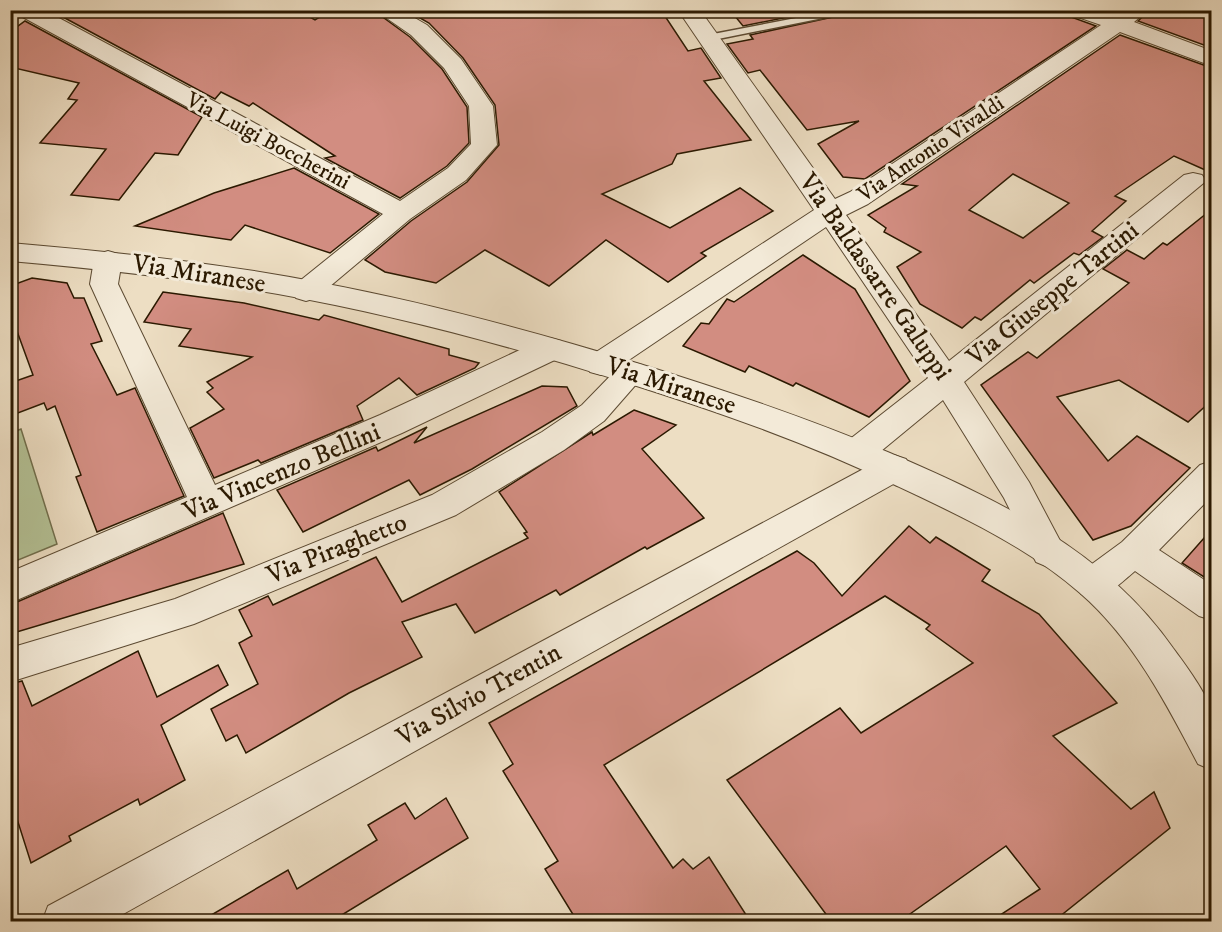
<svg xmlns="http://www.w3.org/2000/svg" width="1222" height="932" font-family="'IM FELL DW Pica',serif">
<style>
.green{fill:#b4c296;stroke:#706e4c;stroke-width:1.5}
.building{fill:#d28d81;stroke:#2b1901;stroke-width:1.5;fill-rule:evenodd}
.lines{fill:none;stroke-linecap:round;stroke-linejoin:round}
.service-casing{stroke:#5c4a32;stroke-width:3}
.minor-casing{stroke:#5c4a32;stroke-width:2}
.tertiary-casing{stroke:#5c4a32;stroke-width:2}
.service{fill:#f3ead8;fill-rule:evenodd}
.minor{fill:#f3ead8;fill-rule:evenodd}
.tertiary{fill:#f3ead8;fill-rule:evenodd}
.labels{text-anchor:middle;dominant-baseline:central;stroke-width:6;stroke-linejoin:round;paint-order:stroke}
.far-street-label{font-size:22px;fill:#2b1901;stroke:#f3ead8}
.street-label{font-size:26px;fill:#2b1901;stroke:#f3ead8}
</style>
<rect width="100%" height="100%" fill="#eddec3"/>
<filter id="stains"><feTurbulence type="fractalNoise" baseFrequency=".00333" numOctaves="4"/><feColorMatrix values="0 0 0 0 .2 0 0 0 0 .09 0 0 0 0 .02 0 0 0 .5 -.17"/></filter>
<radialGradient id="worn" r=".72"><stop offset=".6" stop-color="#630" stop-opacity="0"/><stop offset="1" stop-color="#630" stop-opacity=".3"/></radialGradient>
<path class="green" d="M21 429 57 544 11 563V433Z"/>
<g class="building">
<path d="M50 10H297L315 20 331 10H373L410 37 442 69 467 107 469 143 447 166 400 198 325 158 335 156 253 103 249 106 221 92 215 99Z"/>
<path d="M406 10H661L688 51 701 48 721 78 704 81 751 140 677 154 672 164 602 194 670 228 740 188 773 211 701 253 706 256 668 282 606 240 549 286 485 250 436 283 385 272 365 260 411 221 467 182 499 145 495 105 463 58 429 23Z"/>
<path d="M730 10H823L743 26Z"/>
<path d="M865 10H1068L1071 17 1096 26 865 179 843 177 818 144 859 121 807 130 760 70 748 73 727 44 753 39 750 35Z"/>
<path d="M1150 10H1185L1212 20V48L1138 21Z"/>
<path d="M25 21 202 117 178 155 155 153 119 200 71 195 106 149 40 143 77 100 68 99 79 83 10 67V32Z"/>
<path d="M1120 35 1212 68V173L1174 156 1115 196 1126 201 1092 231 1103 237 1079 255 1074 253 1034 283 1030 280 981 320 975 317 962 328 920 304 897 267 921 252 884 232 886 228 868 215 917 186 902 184ZM1013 174 1069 203 1023 238 969 210Z"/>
<path d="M294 168 379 214 330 253 245 225 231 240 135 226 214 193Z"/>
<path d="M1212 209V400L1188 422 1119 380 1057 397 1108 461 1137 436 1190 468 1131 526 1093 540 981 385 1028 352 1037 358 1129 283 1103 269 1127 250 1144 259 1163 243 1167 245Z"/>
<path d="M803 255 855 289 910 381 869 417 796 383 793 386 749 366 745 372 683 346 701 323 709 324 727 299 734 302Z"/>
<path d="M32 278 67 283 74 298H84L102 341 91 344 117 395 135 388 184 496 97 532 76 477 81 475 55 406 47 410 44 403 10 416V383L33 375 10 312V286Z"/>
<path d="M163 292 244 303 319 320 324 315 449 349V355L479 363 475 368 417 395 399 378 357 406 363 420 261 463 258 460 214 478 190 428 224 409 207 392 213 388 207 382 252 357 179 346 191 329 144 322Z"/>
<path d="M542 386 567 387 577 406 472 469 420 495 409 480 303 532 277 490 376 447 378 451 427 427 414 443Z"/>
<path d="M634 410 676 425 642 449 704 518 647 549 645 547 560 595 556 590 475 633 456 604 402 622 422 657 349 693 246 753 237 735 226 741 211 709 258 684 239 643 252 636 239 610 268 596 273 605 376 557 402 602 528 538 524 533 527 532 499 492 592 432 593 435Z"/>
<path d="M223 513 244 564 10 634V605Z"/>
<path d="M909 526 930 543 936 537 990 570 982 581 1039 614 1117 703 1053 736 1131 809 1154 792 1170 828 1054 921H991L1040 889 1006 846 900 921H831L727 780 840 708 861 733 973 663 926 629 930 625 885 596 604 765 673 868 683 859 693 869 709 857 750 921H577L545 869 558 861 503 771 513 764 489 723 797 551 814 563 842 596Z"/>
<path d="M1212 529V582L1182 563Z"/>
<path d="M138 651 157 697 218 665 228 685 161 725 185 780 140 805 138 799 69 836 71 841 31 863 10 797V684L22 681 32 706Z"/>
<path d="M446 798 468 838 332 921H201L288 870 297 889 377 840 368 825 405 803 415 819Z"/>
</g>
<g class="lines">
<g class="service-casing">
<path id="service" d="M838 10H863L708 41 702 38 708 35Z"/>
</g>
<g class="minor-casing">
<g id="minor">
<path d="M17 10H44L400 201 448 168 471 144 469 106 444 68 411 35 375 10H401L427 25 461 59 493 106 497 145 466 180 410 219 316 298 306 301 296 298 292 291 296 284 383 214 19 15Z"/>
<path d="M678 10H700L835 199 850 192 1101 25 1072 15 1070 10H1102L1115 16 1123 10H1148L1134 22 1212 51V66L1120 32 868 204 846 215 949 361 1184 175 1193 173 1202 175 1206 181 964 382 1029 482 1066 552 1060 562 1048 567 1036 562 1004 498 943 400 869 461 857 465 845 461 841 452 845 443 928 378 826 227 623 364 631 362 642 365 646 373 604 421 564 450 456 515 194 624 10 682V648L175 599 432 495 542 432 582 405 618 368 601 375 590 372 586 364 590 356 814 210Z"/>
<path d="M108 251 118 254 122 260 118 284 215 485 380 415 539 341 550 338 561 341 565 349 561 357 402 433 10 603V572L187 497 90 284 94 260 98 254Z"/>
<path d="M894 455 906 459 911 468 906 477 109 922H42L48 906 882 459Z"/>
<path d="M1212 461V496L1159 550 1212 585V620L1199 616 1135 571C1118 585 1104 602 1081 594L1076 583 1081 572 1122 542 1200 465Z"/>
</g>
</g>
<g class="tertiary-casing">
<path id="tertiary" d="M10 243C115 252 219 263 322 283 429 303 535 332 640 364 724 390 808 418 890 453 998 500 1104 549 1173 648 1184 663 1209 696 1212 714 1214 732 1212 752 1212 770L1198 764C1166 703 1133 639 1080 593 1026 546 959 515 895 485 808 443 716 411 624 382 511 346 395 315 278 294 189 279 100 269 10 261Z"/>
</g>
<use href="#service" class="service"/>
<use href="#minor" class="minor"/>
<use href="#tertiary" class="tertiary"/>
</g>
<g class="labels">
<g class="far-street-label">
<text transform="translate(268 141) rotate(28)">Via Luigi Boccherini</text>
<text transform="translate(931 149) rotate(-34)">Via Antonio Vivaldi</text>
</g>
<g class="street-label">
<text transform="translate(199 274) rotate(9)">Via Miranese</text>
<text transform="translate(875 277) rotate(55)">Via Baldassarre Galuppi</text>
<text transform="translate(1053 294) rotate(-39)">Via Giuseppe Tartini</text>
<text transform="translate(671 386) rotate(18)">Via Miranese</text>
<text transform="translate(282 472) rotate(-23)">Via Vincenzo Bellini</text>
<text transform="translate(337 549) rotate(-22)">Via Piraghetto</text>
<text transform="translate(479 695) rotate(-29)">Via Silvio Trentin</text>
</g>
</g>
<rect width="1222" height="932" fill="none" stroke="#eddec3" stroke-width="36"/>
<rect x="12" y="12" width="1198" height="908" fill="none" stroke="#2b1901" stroke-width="3"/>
<rect x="18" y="18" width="1186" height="896" fill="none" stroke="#2b1901" stroke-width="1.5"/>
<rect width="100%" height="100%" filter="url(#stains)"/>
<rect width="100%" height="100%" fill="url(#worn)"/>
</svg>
